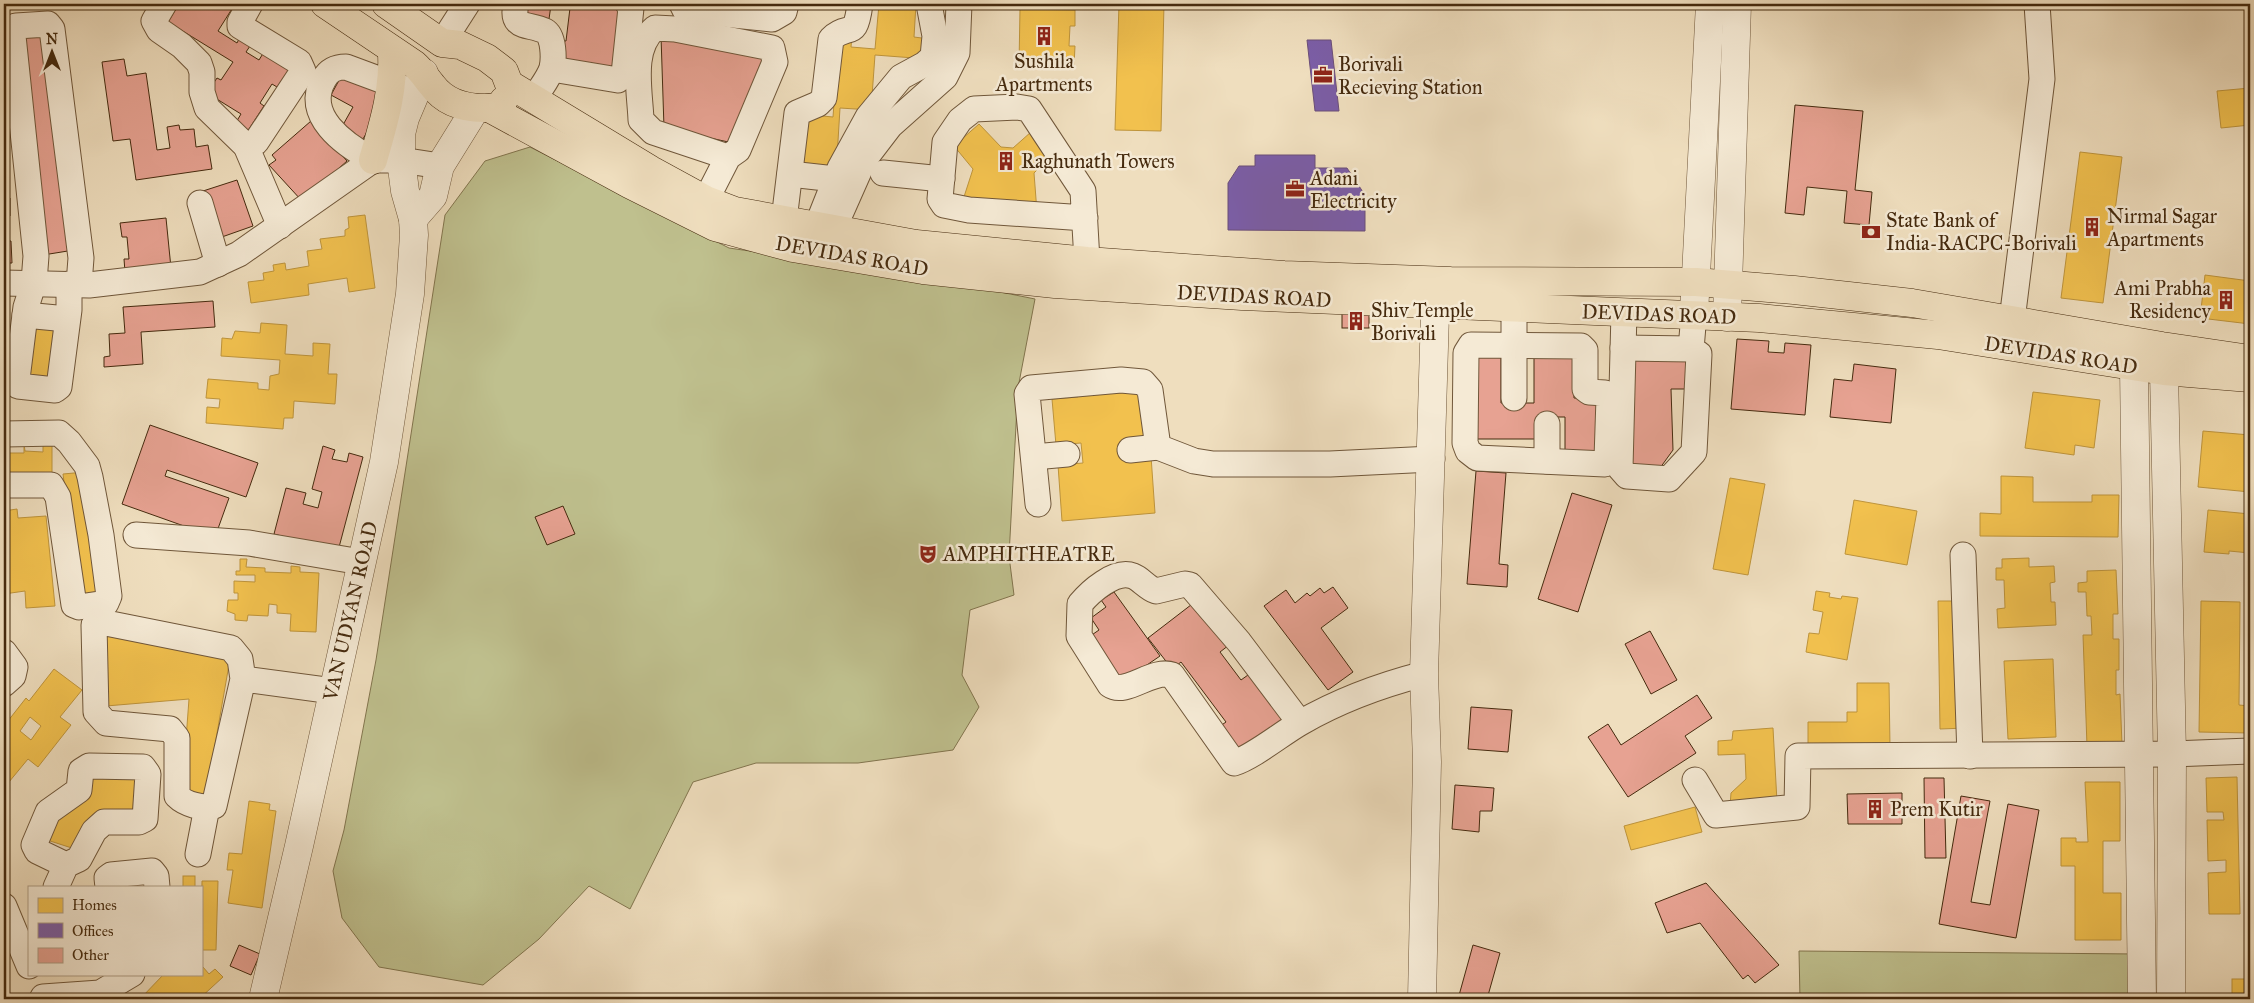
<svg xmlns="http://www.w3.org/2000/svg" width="2254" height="1003" font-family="'IM FELL Great Primer',serif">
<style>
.green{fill:#bfc08e;stroke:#82754e}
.homes{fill:#f2c14e;stroke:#be943b;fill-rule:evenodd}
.offices{fill:#7b5ea7;stroke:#6b4e79}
.building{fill:#e7a292;stroke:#452a0e}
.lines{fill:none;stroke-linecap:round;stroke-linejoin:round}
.minor-casing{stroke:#70573a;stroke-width:27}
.tertiary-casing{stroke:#70573a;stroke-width:29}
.primary-casing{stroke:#452a0e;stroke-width:29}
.minor{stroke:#f5ead5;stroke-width:25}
.tertiary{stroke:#f5ead5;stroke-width:28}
.primary{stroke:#efdebe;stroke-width:28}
.labels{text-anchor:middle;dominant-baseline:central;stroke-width:5;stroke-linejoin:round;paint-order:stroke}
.poi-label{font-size:20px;fill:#452a0e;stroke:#f5ead5;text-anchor:start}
.street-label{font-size:20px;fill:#452a0e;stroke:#f5ead5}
</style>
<rect width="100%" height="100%" fill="#efdebe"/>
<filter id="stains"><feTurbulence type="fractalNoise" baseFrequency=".004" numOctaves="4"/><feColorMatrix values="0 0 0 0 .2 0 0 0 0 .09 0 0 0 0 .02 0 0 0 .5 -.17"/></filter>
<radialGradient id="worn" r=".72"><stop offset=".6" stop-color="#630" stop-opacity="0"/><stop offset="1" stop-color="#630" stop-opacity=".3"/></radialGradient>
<g class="green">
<path d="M530 147 729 248 921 276 1035 299 1018 388 1009 556 1014 595 970 610 962 675 979 707 953 750 858 763H756L693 782 630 909 589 886 539 939 483 985 379 967 342 918 333 871 344 830 376 660 445 215 485 161Z"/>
<path d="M1799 951 2137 954 2138 999H1800Z"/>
</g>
<g class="homes">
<path d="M879 4H916L914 37 929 39 927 59 875 55 871 110 840 108 836 174 798 171 802 114 833 117 839 35 852 36 851 47 875 49Z"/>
<path d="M1119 4H1164L1161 131 1115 130Z"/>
<path d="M1020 9 1075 10V26H1070L1069 46H1075L1074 66 1019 65Z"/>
<path d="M2250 88V125L2221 128 2217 91Z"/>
<path d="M979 124 1001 147 1013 148 1031 132 1053 154 1034 173 1037 212 962 203 973 169 954 146Z"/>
<path d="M2080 152 2122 157 2103 303 2061 298Z"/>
<path d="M365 215 375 288 349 292 347 278 308 284 309 295 251 303 248 282 264 280 263 273 274 271 273 265 285 263 286 270 309 266 307 251 322 249 320 239 345 236V230L349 228 348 217Z"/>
<path d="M2205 275 2250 281V324L2200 318Z"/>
<path d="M36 320 63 328 54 387 25 383Z"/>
<path d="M261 323 287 325 285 354 313 356V343L330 344 328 374H337L335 404 294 401 293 418H284L283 429 206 423 207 407 219 408 220 399 206 398 208 379 258 383V389L269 390 270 376 279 374 280 360 221 356 222 338 232 339 235 331 260 333Z"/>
<path d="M1116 387 1117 393 1145 391 1149 437 1124 439 1125 458 1151 456 1155 513 1062 521 1058 465 1083 463 1081 443 1056 445 1052 399 1078 397 1077 390Z"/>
<path d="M2033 392 2100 400 2094 448 2075 445 2074 455 2025 448Z"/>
<path d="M2203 431 2250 435V492L2198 487Z"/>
<path d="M4 444 5 453H24V444L25 451 43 452V444H52V476L4 482Z"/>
<path d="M85 472 104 598 79 600 63 474Z"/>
<path d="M2001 476 2033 477V502H2092V495H2119L2118 537 1980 536V513L2001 514Z"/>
<path d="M1730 478 1765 484 1748 575 1713 569Z"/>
<path d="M1854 500 1917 511 1907 565 1845 554Z"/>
<path d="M17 509 18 518 46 516 55 606 26 608 25 591 4 594V511Z"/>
<path d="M2208 510 2250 514V553L2229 551V554L2204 552Z"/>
<path d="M2029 558V567L2054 566 2055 582 2050 583 2051 602H2055L2056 625 1998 628 1997 609 2005 608 2004 580H1996V568H2002V559Z"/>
<path d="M240 559H247L246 567 265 568V572L291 573V566L300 567V572L319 573 316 632 290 631 291 614 277 613V605L269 604 268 616 248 615 247 621 235 620V614L227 611 228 600H238V593H234V581L255 582V575H236V571H240Z"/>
<path d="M2116 570 2118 614H2113V639H2119V670H2116V695L2120 694 2122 745 2087 746 2083 635H2092L2091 616H2087L2086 592H2078V583L2087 582V571Z"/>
<path d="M1816 591 1830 593 1829 597 1841 599 1842 596 1858 598 1847 660 1806 652 1809 633 1819 634 1823 612 1813 610Z"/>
<path d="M1938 601H1963L1966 728 1940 729Z"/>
<path d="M2201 601 2240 602 2239 705 2250 706V733L2199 732Z"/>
<path d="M104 633 230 659 206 796 182 793 189 699 106 706Z"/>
<path d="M2053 659 2056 737 2008 739 2004 661Z"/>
<path d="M54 669 82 690 60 717 71 725 38 767 28 759 4 788V726L26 698 29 701ZM30 717 41 726 31 740 20 731Z"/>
<path d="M1857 683H1889L1890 747 1808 748V722H1847V712H1857Z"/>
<path d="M1773 728 1777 802 1730 806 1731 793 1746 779 1745 754 1718 755V741L1732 740 1733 731Z"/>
<path d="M87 771 141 773 140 812 101 811 89 818 78 850 44 839 71 801H86Z"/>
<path d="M2237 777 2240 914H2209L2208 873 2226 872V860L2208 861 2207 820H2224L2223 812H2207L2206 778Z"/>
<path d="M2085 782H2120V841H2103V893H2121V940H2075V866H2061V838H2076V842H2088Z"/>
<path d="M249 801 270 804 269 810 276 811 262 908 228 903 233 870H227L229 853 242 854Z"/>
<path d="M1695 807 1702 832 1631 850 1624 826Z"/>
<rect x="183" y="876" width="12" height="11"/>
<path d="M202 881H218L216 950H201Z"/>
<path d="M203 967 209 974 215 969 223 977 199 999H140L164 974H201Z"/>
<rect x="2232" y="979" width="18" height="20"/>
</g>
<g class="offices">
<path d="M1307 40H1331L1339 111H1315Z"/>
<path d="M1255 155H1315V168H1347L1365 195V231L1228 230V183L1239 166H1255Z"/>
</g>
<g class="building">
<path d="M179 4H235L218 31 237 43 239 39 250 46 246 52 259 60 267 47 297 66 282 90 272 84 260 103 264 106 247 132 235 124 241 114 207 93 217 78 221 80 233 62 168 22Z"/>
<path d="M522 4H599L628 8 620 72 558 67 562 41H566L570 8 551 5 549 19 520 16Z"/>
<path d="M43 30 74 250 43 255 18 33Z"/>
<path d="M661 36 766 56 733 143 664 128Z"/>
<path d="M124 59 127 76 146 73 157 150 170 148 167 127 179 125 180 130 194 129 196 147 208 145 212 169 136 180 130 139 113 141 102 62Z"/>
<path d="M343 73 387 98 360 144 339 132 353 107 331 95Z"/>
<path d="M1795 105 1863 111 1855 190 1872 192 1869 225 1844 223 1847 191 1807 187 1804 215 1785 213Z"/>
<path d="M311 121 347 161 302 201 269 165 276 160 272 155Z"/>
<path d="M237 180 253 226 219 238 203 191Z"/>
<path d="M4 198H10V216H6L7 241H11L12 263H4Z"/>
<path d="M166 218 171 268 125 272 124 259H129L127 237H122L120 223Z"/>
<path d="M213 301 215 327 141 332 143 364 104 367V357L110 356 109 334 125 333 123 307Z"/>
<rect x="1342" y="313" width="27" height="15"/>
<path d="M1737 339 1769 341 1768 352 1784 353 1785 343 1811 345 1805 415 1731 409Z"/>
<path d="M1471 351H1501V403H1534V351H1574V398H1605V455H1565V417H1538V439H1475Z"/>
<path d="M1634 352 1693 355 1692 389H1671L1673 450 1660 468 1631 466Z"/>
<path d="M1854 364 1896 369 1891 423 1830 417 1834 379 1852 381Z"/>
<path d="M150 425 258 463 246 497 167 470 165 476 229 498 215 537 122 504Z"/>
<path d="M323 446 335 450 332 459 347 462 349 453 363 457 338 551 274 534 286 488 306 493 303 504 318 508 322 492 312 489Z"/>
<path d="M1476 471 1506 473 1499 564 1508 565 1507 587 1467 584Z"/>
<path d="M1572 493 1612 505 1578 612 1538 599Z"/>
<path d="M563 506 575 534 547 545 535 517Z"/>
<path d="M1333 587 1348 608 1321 628 1353 672 1328 690 1264 606 1286 590 1295 603 1307 593 1310 596 1320 588 1324 593Z"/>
<path d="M1114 592 1160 656 1115 687 1083 641 1099 630 1091 618 1106 607 1101 600Z"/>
<path d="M1200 598 1233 642 1220 652 1241 680 1255 670 1292 721 1239 760 1216 729 1226 722 1181 662 1172 669 1148 638Z"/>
<path d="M1650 631 1677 680 1651 694 1625 644Z"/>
<path d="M1697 695 1712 718 1685 736 1696 753 1628 797 1588 737 1608 724 1621 745Z"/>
<path d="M1471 707 1512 710 1508 752 1468 749Z"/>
<path d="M1924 778H1944L1946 858H1925Z"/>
<path d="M1455 785 1494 788 1492 811H1480L1479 832 1452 829Z"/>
<path d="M1902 793V824H1848L1847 794Z"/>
<path d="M1961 796 1990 801 1971 902 1990 905 2008 804 2039 810 2016 938 1939 924Z"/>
<path d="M1706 883 1779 965 1755 983 1748 975 1743 979 1700 923 1667 933 1655 903Z"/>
<path d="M239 945 260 954 251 975 230 966Z"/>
<path d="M1473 945 1500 953 1487 999H1458Z"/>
</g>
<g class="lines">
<g class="minor-casing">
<g id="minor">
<path d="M164 4 154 21 159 30 182 46 199 63 202 72V92L207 108 246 146 280 226"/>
<path d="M516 4C510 30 529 23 545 31 554 36 554 59 552 68 549 78 539 90 534 99"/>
<path d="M682 4 685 10 772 19 784 12 786 4"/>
<path d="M442 43 467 4"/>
<path d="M552 69 618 80 624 74 631 8 628 4"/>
<path d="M246 146 256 142 303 71 299 62 240 26V22L250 4"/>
<path d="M373 160C345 145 302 115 324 79 329 70 335 67 346 67L408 90"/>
<path d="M883 173 942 179"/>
<path d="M790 174 835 179"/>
<path d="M706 200 728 157 738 150 775 62 772 48 675 29 655 28C630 49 640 91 641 120L653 132 728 157"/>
<path d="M200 203 218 264"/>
<path d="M1085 218 969 210 944 205 940 199 945 142 960 120 974 109 1017 107 1029 109 1083 191 1087 261"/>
<path d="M784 220 797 113 818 104 824 98 831 39C849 21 855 43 860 4"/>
<path d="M817 226 840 168 868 117 901 77 925 64 933 57 935 36 929 4"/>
<path d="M833 230 864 160 890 126 945 77 957 53 959 4"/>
<path d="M4 283 89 285 200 272 239 254 373 160H401L440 166"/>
<path d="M69 284V310L59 387 55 390 18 386 17 379 26 307 34 282 36 256 13 36 16 26 48 24 52 29 81 258 79 284"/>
<path d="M1514 308V398"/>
<path d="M1624 312 1620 468 1627 476 1669 479 1694 452 1699 354 1691 349 1694 314"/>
<path d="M25 315 67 319"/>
<path d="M2012 320 2042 79 2037 4"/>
<path d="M1471 345 1581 346 1585 350V389L1589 392 1605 393 1609 398 1607 459 1605 464 1477 458 1468 451 1465 443 1466 353Z"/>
<path d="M1623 348 1691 349"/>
<path d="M4 434 59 433 69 442 87 466 90 477 101 535 109 596 106 603 79 607 74 605 58 497 51 485H4"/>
<path d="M1130 450 1158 447"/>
<path d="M1034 457 1067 454"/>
<path d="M1547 461V424"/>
<path d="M1038 504 1027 394 1031 388 1121 380 1143 382 1150 390 1158 447 1194 461 1213 464H1330L1432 459"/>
<path d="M136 535 249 543 361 562"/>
<path d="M1963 555 1970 756"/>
<path d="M4 652 15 667 13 676 4 684"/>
<path d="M243 679 214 806C202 809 185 804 177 796V738L170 729 106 723 96 712 94 625 106 623 231 648 240 659 243 679 333 691"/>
<path d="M1300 723 1239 642 1190 585 1185 584 1156 591C1147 588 1141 579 1133 576 1115 569 1090 592 1080 604L1079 636 1110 685C1126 696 1153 668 1172 675L1234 763C1253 757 1281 734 1300 723 1338 701 1381 685 1424 674"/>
<path d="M1695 780 1716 815 1797 807 1798 756 2172 754 2250 751"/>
<path d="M198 854 207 807"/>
<path d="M56 887 66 865 79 859 94 831 104 822H139L145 819 148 774 143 767 89 766 81 771 79 790 48 812 34 845 37 851 66 865"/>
<path d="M108 887 107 878 111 875 152 871 156 876 157 887"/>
<path d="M4 906 29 966"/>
<path d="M43 997 100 993 132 974"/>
</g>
</g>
<g class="tertiary-casing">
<g id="tertiary">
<path d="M413 219 433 196 440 166 476 108"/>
<path d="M1694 314 1710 4"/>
<path d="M1727 317 1737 4"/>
<path d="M2134 367 2142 999"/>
<path d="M2164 371 2172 754 2171 999"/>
<path d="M263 999 299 846 384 462 410 294 414 235 413 219 405 191 401 160V134L405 118 424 73"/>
<path d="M1422 999 1427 762 1424 674 1436 281"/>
</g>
</g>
<g class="primary-casing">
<g id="primary">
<path d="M325 4 414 64C422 71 426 78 432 85 448 107 474 110 499 107L504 100"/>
<path d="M386 4 442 43 460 45 487 58 504 71 509 84 651 170 706 200 735 211 916 244 1087 261 1284 275 1451 281 1696 282 1794 290 1912 303 2162 346 2250 359"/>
<path d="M489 108 629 184 715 227 793 248 923 270 1055 284 1242 296 1759 318 1938 335 2164 371 2250 378"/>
<path d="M373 160C384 122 394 90 392 50"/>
</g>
</g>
<use href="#minor" class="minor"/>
<use href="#tertiary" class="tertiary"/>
<use href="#primary" class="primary"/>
</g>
<defs>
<g id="building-bare" transform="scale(1.5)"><path d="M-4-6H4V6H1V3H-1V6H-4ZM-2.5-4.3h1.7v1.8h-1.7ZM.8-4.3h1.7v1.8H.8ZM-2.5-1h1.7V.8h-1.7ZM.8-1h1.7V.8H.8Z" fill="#8f2418" stroke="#f5ead5" stroke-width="2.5" paint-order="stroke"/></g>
<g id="office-bare" transform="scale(1.5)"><path d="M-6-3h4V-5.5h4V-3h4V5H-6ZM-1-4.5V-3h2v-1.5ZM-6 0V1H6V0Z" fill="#8f2418" stroke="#f5ead5" stroke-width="2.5" paint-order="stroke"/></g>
<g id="bank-bare" transform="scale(1.5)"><path d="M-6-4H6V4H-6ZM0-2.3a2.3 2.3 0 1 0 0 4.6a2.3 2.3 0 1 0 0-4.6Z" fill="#8f2418" stroke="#f5ead5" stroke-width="2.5" paint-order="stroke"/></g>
<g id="theatre-bare" transform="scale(1.5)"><path d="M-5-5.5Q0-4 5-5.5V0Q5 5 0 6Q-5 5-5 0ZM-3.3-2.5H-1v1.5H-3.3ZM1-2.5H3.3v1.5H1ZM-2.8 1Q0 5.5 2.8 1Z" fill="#8f2418" stroke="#f5ead5" stroke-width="2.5" paint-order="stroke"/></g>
</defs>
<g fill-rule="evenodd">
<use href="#building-bare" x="1044" y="36"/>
<use href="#office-bare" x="1323" y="75"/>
<use href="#building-bare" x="1006" y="161"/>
<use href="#office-bare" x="1295" y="189"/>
<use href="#building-bare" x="2092" y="227"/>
<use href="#bank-bare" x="1871" y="232"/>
<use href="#building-bare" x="2226" y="300"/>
<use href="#building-bare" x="1356" y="321"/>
<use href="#theatre-bare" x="928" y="554"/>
<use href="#building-bare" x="1875" y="809"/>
</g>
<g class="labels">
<g class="poi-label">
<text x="1044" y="61" text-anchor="middle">Sushila<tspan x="1044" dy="23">Apartments</tspan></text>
<text x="1338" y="64">Borivali<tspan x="1338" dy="23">Recieving Station</tspan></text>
<text x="1021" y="161">Raghunath Towers</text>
<text x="1310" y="178">Adani<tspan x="1310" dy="23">Electricity</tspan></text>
<text x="2107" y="216">Nirmal Sagar<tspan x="2107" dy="23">Apartments</tspan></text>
<text x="1886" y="220">State Bank of<tspan x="1886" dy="23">India-RACPC-Borivali</tspan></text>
<text x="2211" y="288" text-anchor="end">Ami Prabha<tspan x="2211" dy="23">Residency</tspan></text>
<text x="1371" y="310">Shiv Temple<tspan x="1371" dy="23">Borivali</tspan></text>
<text x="943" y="554">AMPHITHEATRE</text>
<text x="1890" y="809">Prem Kutir</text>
</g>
<g class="street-label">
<text transform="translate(852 256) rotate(10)">DEVIDAS ROAD</text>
<text transform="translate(1254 296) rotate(3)">DEVIDAS ROAD</text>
<text transform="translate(1659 314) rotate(2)">DEVIDAS ROAD</text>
<text transform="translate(2061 355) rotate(9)">DEVIDAS ROAD</text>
<text transform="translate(350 611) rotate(-77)">VAN UDYAN ROAD</text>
</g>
</g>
<rect width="2254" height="1003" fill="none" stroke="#efdebe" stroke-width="20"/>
<rect x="5" y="5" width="2244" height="993" fill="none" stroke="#452a0e" stroke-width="2.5"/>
<rect x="10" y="10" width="2234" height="983" fill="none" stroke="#452a0e"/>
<rect x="28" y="886" width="175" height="90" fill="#f5ead5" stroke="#af9d85"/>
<rect x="38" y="898" width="25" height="15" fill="#f2c14e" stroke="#af9d85"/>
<text x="72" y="910" font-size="15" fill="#452a0e">Homes</text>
<rect x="38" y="923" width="25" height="15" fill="#7b5ea7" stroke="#af9d85"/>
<text x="72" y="936" font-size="15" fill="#452a0e">Offices</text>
<rect x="38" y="948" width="25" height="15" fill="#e7a292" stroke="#af9d85"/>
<text x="72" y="960" font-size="15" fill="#452a0e">Other</text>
<g transform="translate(52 52)" stroke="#f5ead5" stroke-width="4" paint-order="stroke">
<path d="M0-4L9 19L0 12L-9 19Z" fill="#452a0e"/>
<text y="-8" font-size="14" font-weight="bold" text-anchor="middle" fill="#452a0e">N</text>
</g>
<rect width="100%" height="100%" filter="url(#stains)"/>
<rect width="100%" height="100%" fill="url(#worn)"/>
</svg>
